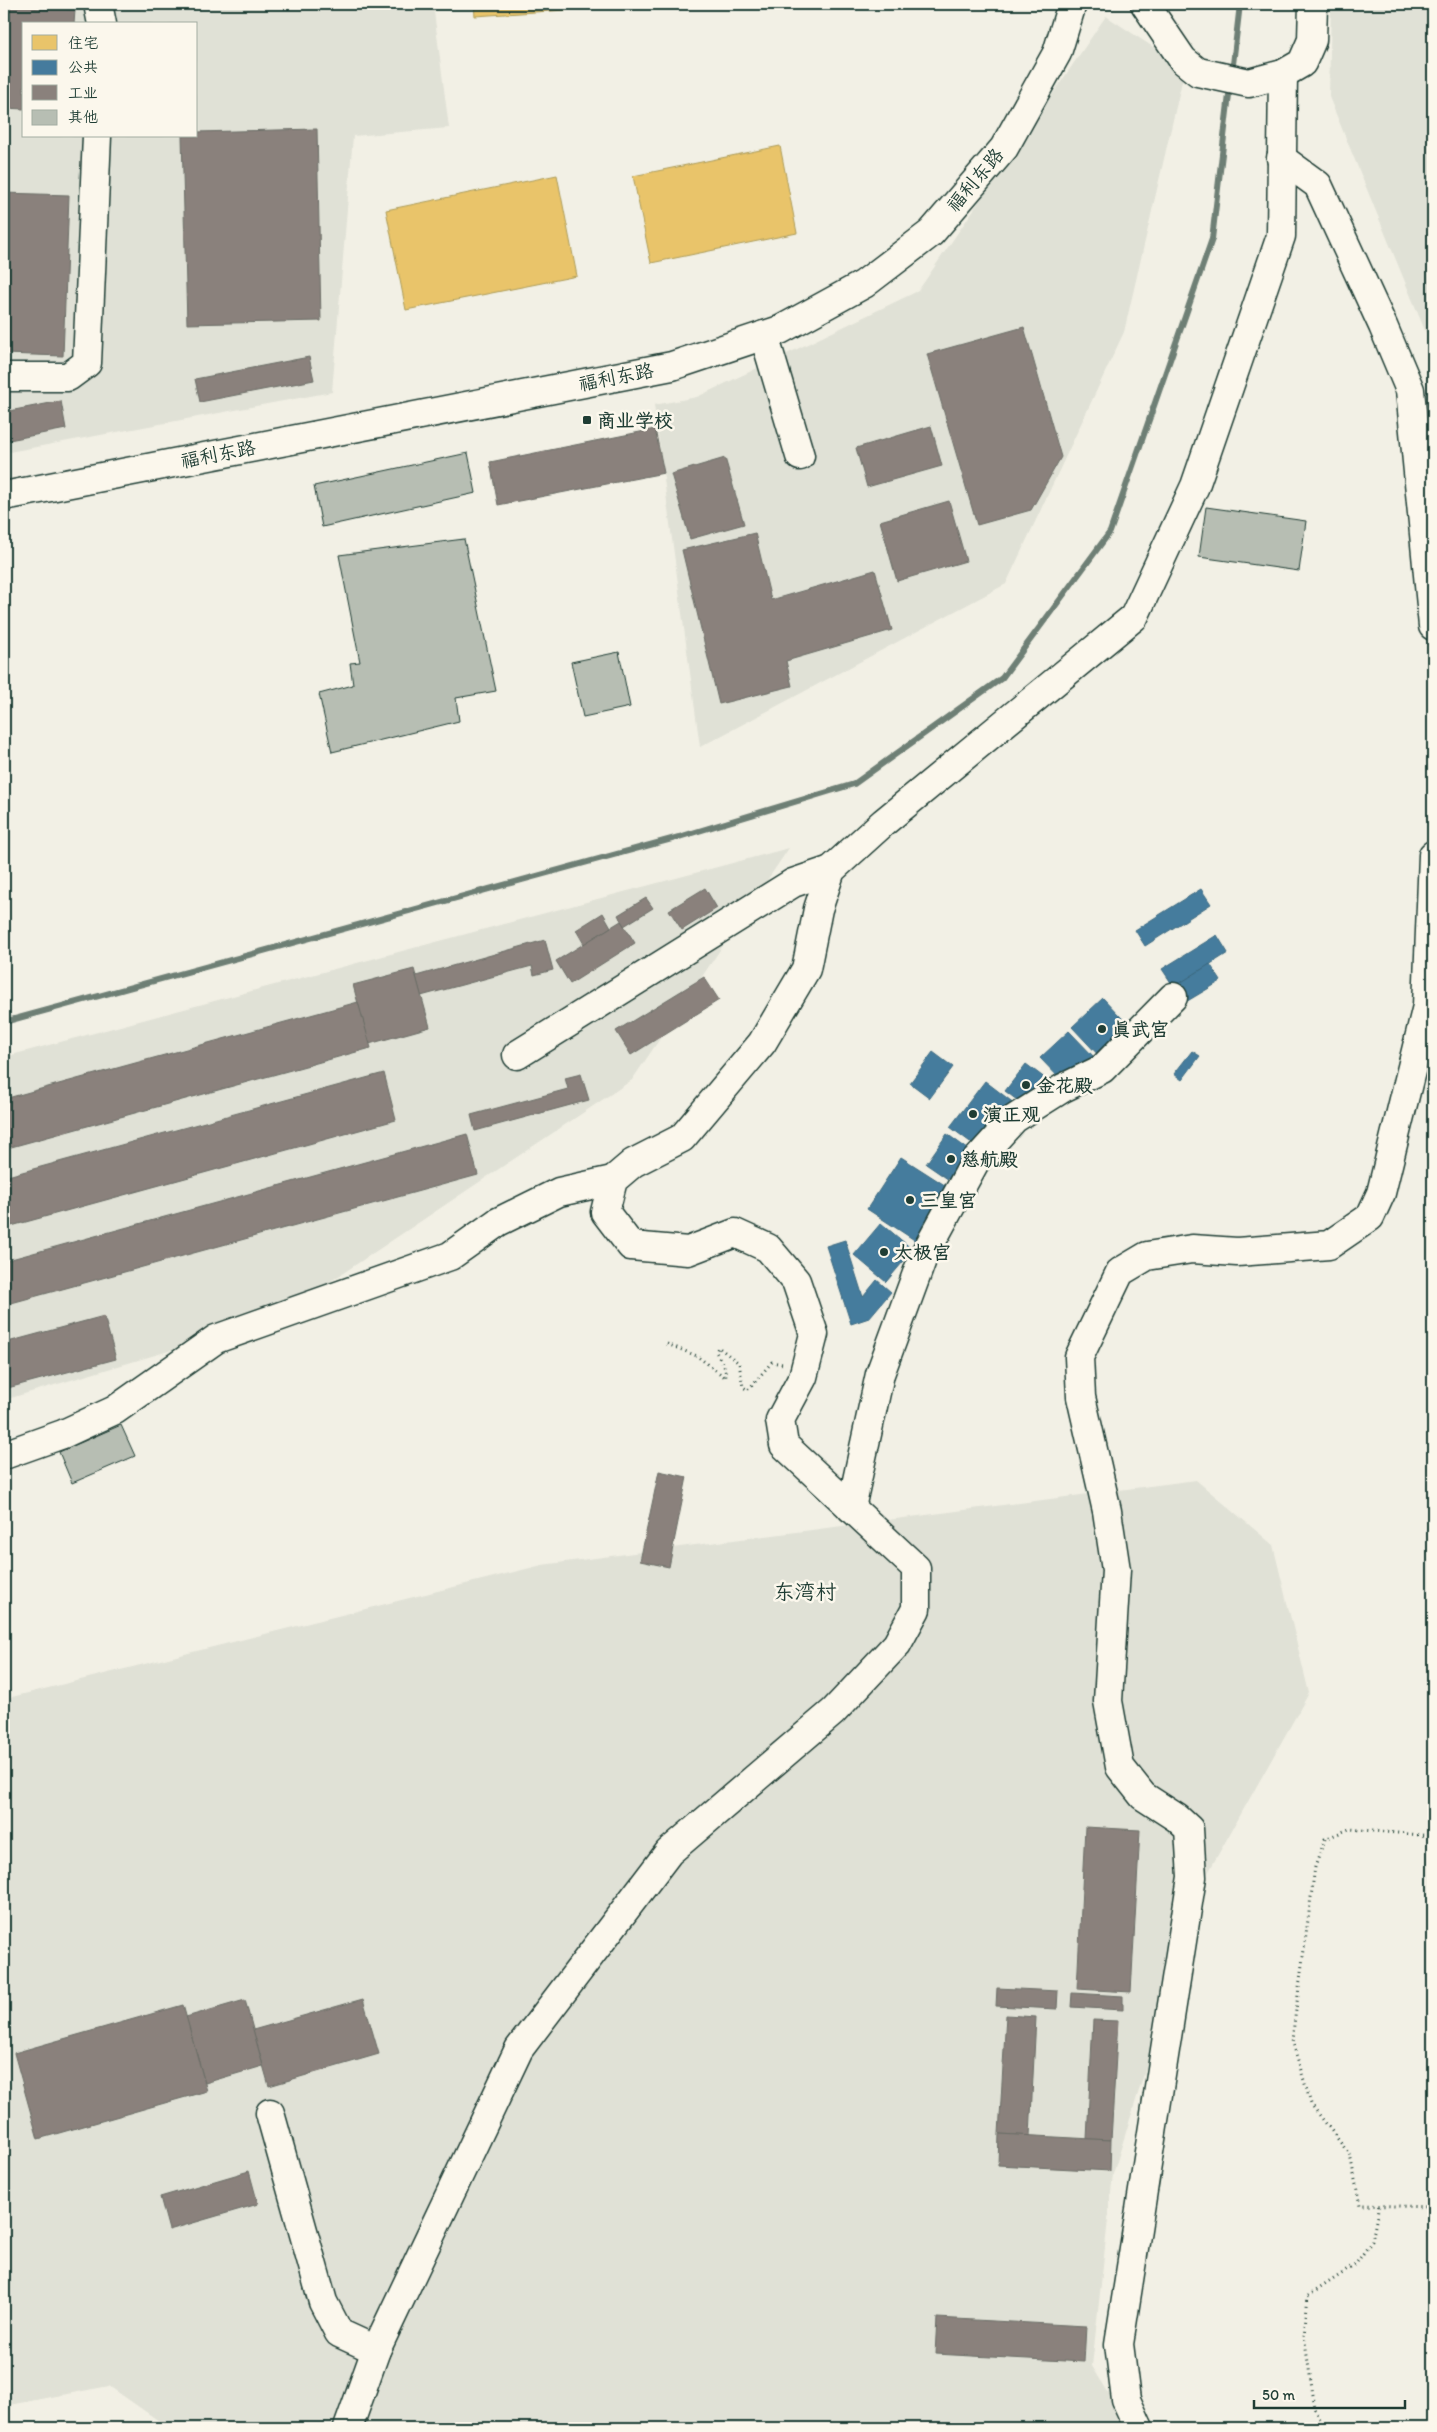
<svg xmlns="http://www.w3.org/2000/svg" width="1437" height="2432" font-family="Itim,'LXGW WenKai TC',sans-serif">
<style>
.built{fill:#e0e1d6;fill-rule:evenodd}
.homes{fill:#e9c46a;stroke:#ac9c5a}
.public{fill:#457b9d;stroke:#3a687e}
.industry{fill:#8a817c;stroke:#6a6d66}
.lines{fill:none;stroke-linecap:round;stroke-linejoin:round}
.stream{stroke:#6e7f75;stroke-width:6}
.building{fill:#b7beb3;stroke:#1f3d34}
.minor-casing{stroke:#1f3d34;stroke-width:31}
.major-casing{stroke:#1f3d34;stroke-width:31}
.path{stroke:#1f3d34;stroke-width:3;stroke-dasharray:1 4;stroke-linecap:butt}
.minor{stroke:#fbf7ec;stroke-width:28}
.major{stroke:#fbf7ec;stroke-width:28}
.poi-dot{fill:#1f3d34;stroke:#fbf7ec;stroke-width:2}
.labels{text-anchor:middle;dominant-baseline:central;stroke-width:5;stroke-linejoin:round;paint-order:stroke}
.street-label{font-size:19px;fill:#1f3d34;stroke:#fbf7ec}
.poi-label{font-size:19px;font-weight:bold;fill:#1f3d34;stroke:#fbf7ec;text-anchor:start}
.quarter-label{font-size:21px;fill:#1f3d34;stroke:#fbf7ec}
</style>
<rect width="100%" height="100%" fill="#f2f0e5"/>
<filter id="ink" filterUnits="userSpaceOnUse"><feTurbulence type="fractalNoise" baseFrequency=".02" numOctaves="2"/><feDisplacementMap in="SourceGraphic" scale="10" xChannelSelector="R" yChannelSelector="G"/><feConvolveMatrix kernelMatrix="1 2 1 2 8 2 1 2 1" color-interpolation-filters="sRGB"/></filter>
<g filter="url(#ink)">
<g class="built">
<path d="M4 4H433L449 128 353 136 332 392 4 453ZM24 24H196V136H24Z"/>
<path d="M1331 4H1433V350L1329 97Z"/>
<path d="M1106 16 1185 68 1124 332 1006 584 700 747 654 405 697 397 918 291Z"/>
<path d="M789 848 632 1080 273 1320 4 1400V1057Z"/>
<path d="M1196 1480 1273 1545 1309 1693 1205 1878 1113 2174 1092 2366 1130 2428H169L109 2386 4 2406V1699L542 1565Z"/>
</g>
<g class="homes">
<path d="M474 4H565V10L475 16Z"/>
<path d="M714 4H758L715 7Z"/>
<path d="M780 146 797 233 651 263 633 176Z"/>
<path d="M557 175 577 276 406 310 386 210Z"/>
</g>
<g class="public">
<path d="M1201 889 1211 904 1145 946 1135 930Z"/>
<path d="M1217 935 1228 953 1174 987 1162 969Z"/>
<path d="M1210 964 1221 981 1184 1003 1174 987Z"/>
<path d="M1103 998 1133 1030 1102 1059 1072 1027Z"/>
<path d="M1069 1031 1095 1058 1066 1085 1040 1058Z"/>
<path d="M1192 1051 1200 1056 1182 1080 1174 1074Z"/>
<path d="M933 1052 953 1067 930 1098 910 1083Z"/>
<path d="M1026 1064 1046 1079 1025 1106 1005 1091Z"/>
<path d="M985 1081 1015 1104 981 1150 950 1127Z"/>
<path d="M947 1134 976 1155 955 1184 926 1164Z"/>
<path d="M901 1157 954 1191 919 1243 867 1209Z"/>
<path d="M881 1223 913 1250 886 1282 854 1255Z"/>
<path d="M845 1240 863 1297 877 1280 891 1292 869 1318 851 1324 826 1246Z"/>
</g>
<g class="industry">
<path d="M4 4H35V8L75 10 74 24H24V109L4 108Z"/>
<path d="M317 129 321 321 187 324 182 136H196V132Z"/>
<path d="M4 193 69 195 63 356 4 354Z"/>
<path d="M1024 327 1061 457 1031 510 977 525 927 354Z"/>
<path d="M309 357 314 380 200 402 195 379Z"/>
<path d="M61 401 66 429 4 441V412Z"/>
<path d="M931 426 942 466 867 487 856 448Z"/>
<path d="M655 429 664 473 498 505 490 462Z"/>
<path d="M725 458 744 524 690 539 671 474Z"/>
<path d="M949 501 966 561 897 581 880 521Z"/>
<path d="M755 533 771 600 875 570 892 630 786 661 792 686 719 704 682 550Z"/>
<path d="M705 888 717 908 682 930 669 910Z"/>
<path d="M646 898 653 908 624 926 618 915Z"/>
<path d="M603 913 611 927 584 944 576 930Z"/>
<path d="M621 921 635 943 570 984 556 961Z"/>
<path d="M545 940 553 970 534 975 532 966 421 996 416 976Z"/>
<path d="M414 969 430 1027 369 1044 353 985Z"/>
<path d="M704 977 719 1000 631 1055 616 1031Z"/>
<path d="M358 1002 371 1048 4 1149V1099Z"/>
<path d="M384 1073 396 1120 4 1228V1177Z"/>
<path d="M581 1074 589 1100 475 1131 471 1115 568 1089 565 1078Z"/>
<path d="M467 1134 478 1175 4 1305V1261Z"/>
<path d="M104 1316 116 1359 4 1389V1343Z"/>
<path d="M659 1471 687 1477 669 1567 640 1561Z"/>
<path d="M1085 1827 1140 1830 1131 1992 1077 1989Z"/>
<path d="M997 1988 1058 1991 1057 2009 996 2006Z"/>
<path d="M1072 1993 1123 1996V2010L1071 2007Z"/>
<path d="M363 1999 379 2054 269 2086 253 2030Z"/>
<path d="M245 2000 263 2066 205 2083 186 2017Z"/>
<path d="M183 2005 207 2091 38 2139 14 2053Z"/>
<path d="M1006 2015 1036 2017 1030 2136 999 2134Z"/>
<path d="M1093 2020 1118 2021 1111 2140 1087 2139Z"/>
<path d="M999 2134 1111 2140 1110 2171 998 2165Z"/>
<path d="M249 2171 258 2204 169 2230 160 2197Z"/>
<path d="M937 2318 1086 2326 1084 2362 935 2354Z"/>
</g>
<g class="lines">
<g class="stream">
<path d="M1232 73 1240 4"/>
<path d="M4 1022 679 837 854 784 1002 678 1110 532 1212 239 1230 86"/>
</g>
</g>
<g class="building">
<path d="M468 453 476 493 322 527 314 486Z"/>
<path d="M1206 507 1306 521 1299 571 1199 557Z"/>
<path d="M464 539 496 691 456 698 459 721 332 752 319 694 353 685 350 663 360 662 339 555Z"/>
<path d="M619 652 630 707 583 717 571 662Z"/>
<path d="M121 1425 135 1456 72 1483 59 1452Z"/>
</g>
<g class="lines">
<g class="minor-casing">
<g id="minor">
<path d="M98 4 102 24"/>
<path d="M1281 158 1318 185 1383 326 1410 390 1433 626"/>
<path d="M764 335 800 456"/>
<path d="M4 377H68L87 363 97 136"/>
<path d="M517 1055 793 883 831 870"/>
<path d="M4 1455 63 1434 115 1410 216 1339 450 1256 498 1222 559 1192 613 1180"/>
<path d="M851 1508 880 1374 923 1257 975 1162 1014 1119 1063 1088 1102 1069 1173 997"/>
<path d="M270 2113 323 2302 339 2333 376 2350"/>
<path d="M1139 2428 1126 2400 1119 2344 1192 1877 1189 1829 1177 1818 1143 1796 1120 1767 1108 1701 1116 1570 1107 1511 1081 1397 1079 1357 1120 1272 1147 1256 1192 1249 1237 1252 1329 1245 1370 1217 1381 1193 1427 1006 1433 855"/>
</g>
</g>
<g class="major-casing">
<g id="major">
<path d="M1145 4 1183 60 1198 72 1249 83 1283 74 1302 63 1312 40 1313 4"/>
<path d="M4 496 672 366 780 330 864 284 931 233 1004 148 1057 53 1072 4"/>
<path d="M348 2428 376 2350 519 2049 669 1852 833 1712 897 1644 916 1609V1568L784 1445 780 1420 803 1377 814 1334 796 1281 768 1248 735 1233 688 1251 631 1246 605 1212 613 1180 633 1163 682 1138 762 1043 806 969 818 909 831 870 884 822 1134 617 1195 486 1281 236 1283 74"/>
</g>
</g>
<g class="path">
<path d="M667 1344 697 1356 726 1378 725 1368 716 1352 718 1347 739 1363 743 1387 748 1390 772 1362 783 1364"/>
<path d="M1433 1836 1349 1829 1325 1839 1315 1867 1292 2040 1311 2104 1350 2155 1360 2205 1433 2207"/>
<path d="M1324 2428 1315 2408 1304 2336 1308 2296 1355 2265 1372 2241 1379 2205"/>
</g>
<use href="#minor" class="minor"/>
<use href="#major" class="major"/>
</g>
</g>
<g class="poi-dot">
<rect x="582" y="415" width="10" height="10" rx="2.5"/>
<circle cx="1102" cy="1029" r="5"/>
<circle cx="1026" cy="1085" r="5"/>
<circle cx="973" cy="1114" r="5"/>
<circle cx="951" cy="1159" r="5"/>
<circle cx="910" cy="1200" r="5"/>
<circle cx="884" cy="1252" r="5"/>
</g>
<g class="labels">
<g class="street-label">
<text transform="translate(975 180) rotate(-50)">福利东路</text>
<text transform="translate(616 377) rotate(-11)">福利东路</text>
<text transform="translate(218 454) rotate(-11)">福利东路</text>
</g>
<g class="poi-label">
<text x="597" y="420">商业学校</text>
<text x="1112" y="1029">真武宫</text>
<text x="1036" y="1085">金花殿</text>
<text x="983" y="1114">演正观</text>
<text x="961" y="1159">慈航殿</text>
<text x="920" y="1200">三皇宫</text>
<text x="894" y="1252">太极宫</text>
</g>
<g class="quarter-label">
<text x="805" y="1591">东湾村</text>
</g>
</g>
<rect width="1437" height="2432" fill="none" stroke="#fbf7ec" stroke-width="20"/>
<rect x="10" y="10" width="1417" height="2412" fill="none" stroke="#1f3d34" stroke-width="2" filter="url(#ink)"/>
<rect x="22" y="22" width="175" height="115" fill="#fbf7ec" stroke="#a3ada2"/>
<rect x="32" y="35" width="25" height="15" fill="#e9c46a" stroke="#a3ada2"/>
<text x="68" y="48" font-size="15" fill="#1f3d34">住宅</text>
<rect x="32" y="60" width="25" height="15" fill="#457b9d" stroke="#a3ada2"/>
<text x="68" y="72" font-size="15" fill="#1f3d34">公共</text>
<rect x="32" y="85" width="25" height="15" fill="#8a817c" stroke="#a3ada2"/>
<text x="68" y="98" font-size="15" fill="#1f3d34">工业</text>
<rect x="32" y="110" width="25" height="15" fill="#b7beb3" stroke="#a3ada2"/>
<text x="68" y="122" font-size="15" fill="#1f3d34">其他</text>
<path d="M1254 2400v8h151v-8" fill="none" stroke="#1f3d34" stroke-width="2.5"/>
<text x="1262" y="2400" font-size="15" fill="#1f3d34" stroke="#fbf7ec" stroke-width="4" paint-order="stroke">50 m</text>
</svg>
